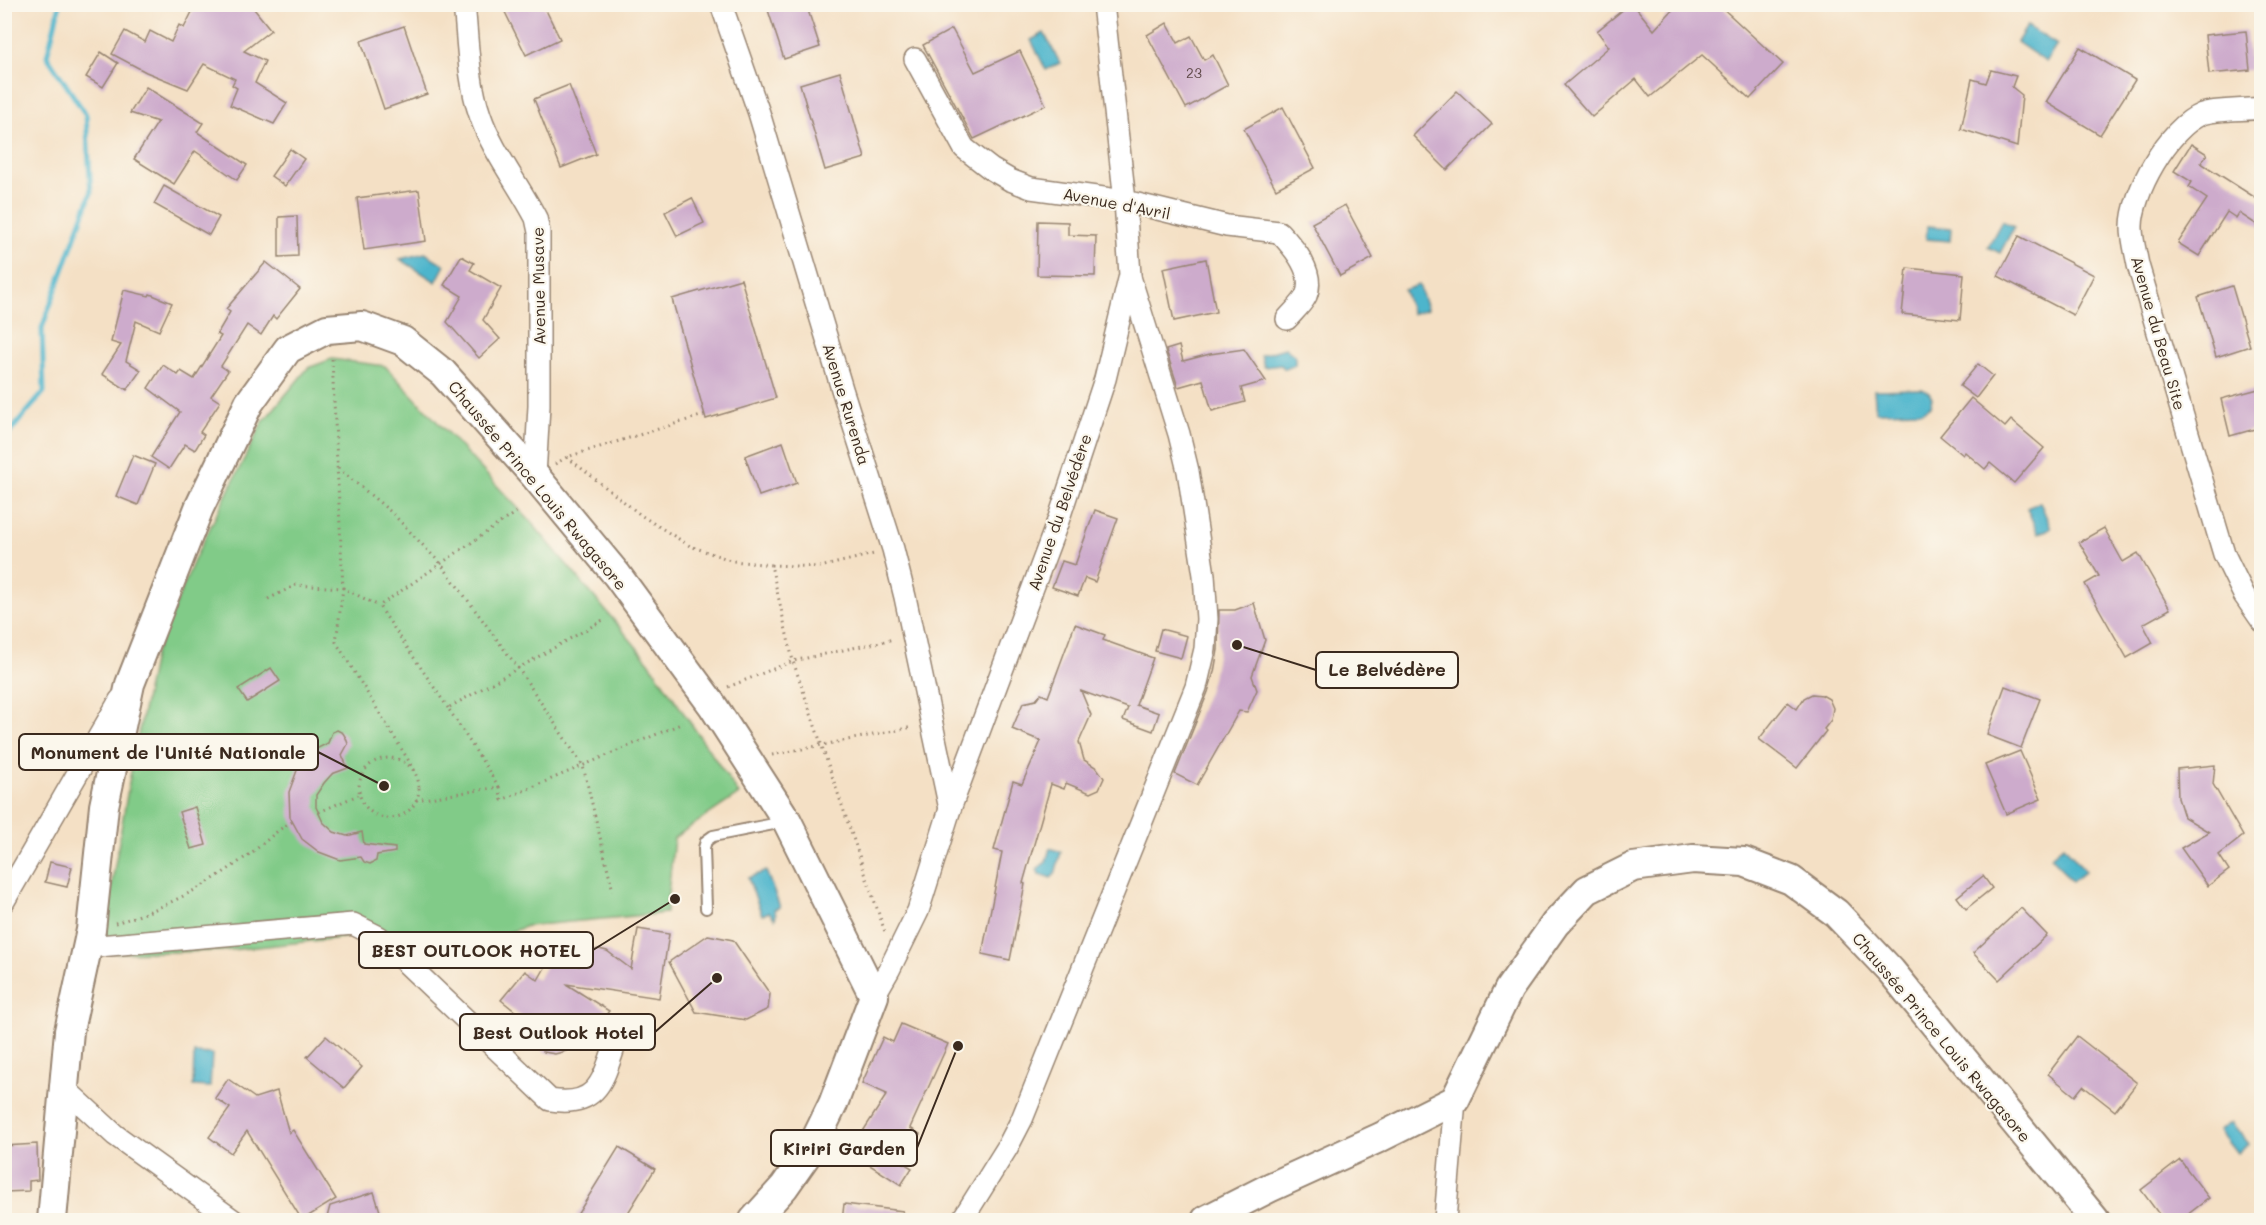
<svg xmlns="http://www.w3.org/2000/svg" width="2266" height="1225" font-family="Mali,sans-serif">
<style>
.green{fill:#81cb88;stroke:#5e7a53;stroke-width:1.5}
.water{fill:#4eb5cc;stroke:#447075;stroke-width:1.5}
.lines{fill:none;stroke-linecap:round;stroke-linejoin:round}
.stream{stroke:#4eb5cc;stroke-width:5}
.building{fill:#cdabcc}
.lane-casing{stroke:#988572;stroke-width:14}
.street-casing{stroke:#988572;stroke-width:24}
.secondary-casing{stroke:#988572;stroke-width:32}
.path{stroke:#988572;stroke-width:3;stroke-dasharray:1.5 4.5;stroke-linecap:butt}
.lane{stroke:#fff;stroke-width:10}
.street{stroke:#fff;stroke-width:21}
.secondary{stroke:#fff;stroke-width:28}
.labels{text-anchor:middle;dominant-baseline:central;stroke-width:4.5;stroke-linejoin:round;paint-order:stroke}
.number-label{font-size:14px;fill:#604a4a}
.street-label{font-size:16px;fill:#3b2a1e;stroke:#fbf7ec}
.leader{fill:none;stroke:#3b2a1e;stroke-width:2}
.callout-dot{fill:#3b2a1e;stroke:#fbf7ec;stroke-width:2}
.callout{fill:#fbf7ec;stroke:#3b2a1e;stroke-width:2}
.callout-label{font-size:18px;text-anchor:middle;font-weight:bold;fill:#3b2a1e}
</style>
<rect width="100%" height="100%" fill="#fbf7ec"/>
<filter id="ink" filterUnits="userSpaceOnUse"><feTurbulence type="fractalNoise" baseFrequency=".0167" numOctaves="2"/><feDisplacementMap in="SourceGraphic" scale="12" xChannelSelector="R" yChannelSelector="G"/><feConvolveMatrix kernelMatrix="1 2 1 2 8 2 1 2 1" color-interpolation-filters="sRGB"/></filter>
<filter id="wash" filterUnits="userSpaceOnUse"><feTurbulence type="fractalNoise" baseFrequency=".008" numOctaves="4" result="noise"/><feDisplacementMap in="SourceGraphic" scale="24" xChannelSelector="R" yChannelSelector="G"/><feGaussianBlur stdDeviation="1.35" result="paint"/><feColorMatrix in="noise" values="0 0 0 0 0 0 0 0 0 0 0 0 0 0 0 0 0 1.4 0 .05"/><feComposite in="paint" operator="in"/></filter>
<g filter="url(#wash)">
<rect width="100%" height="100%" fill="#f4e0c5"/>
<path class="green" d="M332 359 385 366 531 522 649 662 739 794 674 838 666 913 527 926 486 941 422 934 367 935 222 951 100 953 131 771 154 656 195 558 262 423 308 368Z"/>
<g class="water">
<path d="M2027 26 2057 45 2046 62 2017 42Z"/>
<path d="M1044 33 1060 63 1046 70 1031 40Z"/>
<path d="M2002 221 2014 227 2000 253 1988 247Z"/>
<path d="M1927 226 1951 228 1950 241 1926 239Z"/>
<path d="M425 253 445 265 436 282 400 259Z"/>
<path d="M1419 285 1427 309 1412 314 1404 290Z"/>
<path d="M1285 348 1295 356V365L1285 369 1281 365 1264 367 1261 355Z"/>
<path d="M1922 389 1929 393 1932 398 1930 406 1923 411 1876 412 1874 390Z"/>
<path d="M2040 502 2051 528 2038 534 2027 508Z"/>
<path d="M2064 845 2085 871 2072 882 2051 856Z"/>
<path d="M1050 848 1061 852 1055 874 1051 878 1039 874 1037 869 1046 862Z"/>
<path d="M766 871 780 907 774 909 776 915 775 919 769 912 762 915 748 878Z"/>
<path d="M194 1053 212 1054 210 1087 193 1086Z"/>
<path d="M2231 1122 2249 1144 2237 1154 2219 1131Z"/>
</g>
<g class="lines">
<path class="stream" d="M4 439 44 392 42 328 91 193 86 115 47 56 60 4"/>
</g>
<g id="blocks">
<g class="building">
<path d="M196 4H250L271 30 244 51 265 61 255 83 287 103 274 124 230 105 237 88 232 85 235 79 204 64 188 89 146 72 112 54 125 31 145 42 150 31 171 42 179 25 184 28Z"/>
<path d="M501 4H543L560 39 526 55Z"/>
<path d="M766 4H806L820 47 784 59Z"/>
<path d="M1630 4H1633L1654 30 1678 4H1718L1783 64 1750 99 1702 55 1650 97 1636 79 1592 117 1564 85 1609 47 1597 31Z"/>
<path d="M1167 23 1178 43 1191 36 1204 60 1213 55 1228 85 1186 108 1147 35Z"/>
<path d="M404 26 427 94 384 109 361 41Z"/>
<path d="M952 29 975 72 1020 51 1046 105 974 139 923 45Z"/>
<path d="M2246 31 2250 70 2209 74 2205 35Z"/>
<path d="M2080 47 2135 80 2100 135 2046 102Z"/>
<path d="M101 52 118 63 103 87 86 77Z"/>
<path d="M1991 70 2016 76 2012 87 2022 95 2017 147 1961 129 1972 79 1986 83Z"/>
<path d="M840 72 865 158 825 170 800 84Z"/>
<path d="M569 85 596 154 561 168 534 99Z"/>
<path d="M146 87 203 123 197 132 247 165 237 180 195 151 174 184 134 159 158 122 130 113Z"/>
<path d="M1457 91 1492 124 1447 170 1413 136Z"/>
<path d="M1283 107 1315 168 1276 189 1244 129Z"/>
<path d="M2191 144 2207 154 2201 163 2262 202V228L2239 213 2236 218 2227 212 2199 256 2178 243 2207 199 2189 187 2192 182 2174 171Z"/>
<path d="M290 149 304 159 285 186 271 176Z"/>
<path d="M164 186 219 217 209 235 154 204Z"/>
<path d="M419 190 426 241 364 250 357 198Z"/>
<path d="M692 198 704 223 677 236 665 212Z"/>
<path d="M1345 205 1373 258 1340 276 1312 223Z"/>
<path d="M297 216 298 256 279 257V217Z"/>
<path d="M1038 221 1068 222V235L1096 236 1095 276 1037 275Z"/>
<path d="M2019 236 2094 275 2073 315 1998 276Z"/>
<path d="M461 256 474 263 470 270 501 288 483 320 500 339 479 358 447 322 462 296 444 285Z"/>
<path d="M1206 259 1216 312 1174 321 1163 268Z"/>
<path d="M266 262 300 289 276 319 273 316 261 335 247 325 221 366 228 371 211 396 220 402 200 432 204 435 195 450 185 444 169 469 151 457 180 412 148 388 163 365 178 375 181 371 194 379 221 336 217 334 230 312 226 309Z"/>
<path d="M1907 268 1964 274 1960 320 1902 314Z"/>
<path d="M741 279 776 398 706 419 672 299Z"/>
<path d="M2232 286 2250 346 2216 357 2198 297Z"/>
<path d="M124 290 149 296 150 294 172 303 159 331 136 321 126 361 141 370 127 390 102 374 121 345 111 342Z"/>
<path d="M1179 346 1183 361 1210 354 1244 349 1266 381 1241 388 1245 402 1212 411 1203 380 1178 387 1166 350Z"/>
<path d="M1978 364 1993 376 1976 398 1960 386Z"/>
<path d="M2262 388V427L2230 436 2221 399Z"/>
<path d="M1971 398 2005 427 2011 420 2044 448 2014 483 1990 463 1985 469 1965 452 1963 455 1940 436Z"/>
<path d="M783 442 797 483 759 496 745 456Z"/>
<path d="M133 455 155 464 138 505 116 496Z"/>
<path d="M1095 510 1118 518 1095 582 1085 578 1078 596 1052 587 1062 561 1075 565Z"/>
<path d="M2104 528 2123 562 2138 553 2170 609 2143 624 2153 643 2127 658 2085 584 2099 576 2079 542Z"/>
<path d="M1254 603 1265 640 1252 676 1257 690 1247 712 1239 711 1197 785 1175 774 1208 692 1214 672 1218 650 1219 610H1235Z"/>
<path d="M1075 624 1105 635 1103 640 1153 658 1136 705 1159 713 1153 731 1123 720 1128 708 1081 691 1091 715 1079 742 1084 760 1097 768 1104 778 1099 789 1090 793 1066 783 1064 789 1051 784 1023 883 1025 884 1010 960 982 954 1002 852 994 850 1013 781 1022 784 1041 741 1012 729 1023 703 1036 700 1041 694 1048 697Z"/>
<path d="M1161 629 1187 636 1181 658 1155 651Z"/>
<path d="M271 668 280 681 247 702 238 689Z"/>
<path d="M2005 686 2040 699 2021 748 1987 735Z"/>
<path d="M1812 694 1822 695 1829 699 1833 708 1831 720 1824 729 1826 731 1797 768 1759 739 1788 702 1797 709 1804 698Z"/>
<path d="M337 730 343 733 346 738 348 744 342 755 348 768 332 774 324 783 316 795V807L323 822 334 832 347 836 362 832 364 844 395 848V852L377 855 376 861 370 864 364 862 361 857 340 860 319 852 302 839 290 817 289 792 299 765 314 750 328 743 332 732Z"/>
<path d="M2020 751 2041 799 2006 814 1985 765Z"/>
<path d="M2215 765 2213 784 2243 836 2219 855 2229 870 2208 886 2181 848 2209 832 2184 817 2178 798 2177 769Z"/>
<path d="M195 807 206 845 191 849 179 812Z"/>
<path d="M50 862 72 867 67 887 45 882Z"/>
<path d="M1983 876 1992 888 1966 909 1957 897Z"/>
<path d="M2021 908 2047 935 1999 980 1973 953Z"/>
<path d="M638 929 669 934 659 998 566 984 609 1011 588 1038 580 1033 566 1051 555 1054 544 1052 538 1046 536 1028 501 1000 525 971 538 980 551 957 558 954 579 966 591 951 599 949 607 951 631 969Z"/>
<path d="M708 935 733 940 770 994 768 1009 746 1020 696 1012 669 962Z"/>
<path d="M901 1024 948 1044 910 1128 920 1134 902 1162 912 1168 901 1185 854 1155 862 1142 858 1139 887 1094 862 1083 883 1037 893 1042Z"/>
<path d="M326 1036 362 1067 344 1088 307 1057Z"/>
<path d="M2077 1036 2137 1083 2115 1111 2083 1086 2075 1096 2048 1074Z"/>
<path d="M228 1079 255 1098 277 1091 289 1133 293 1130 336 1199 302 1220 247 1131 231 1153 209 1137 230 1108 215 1098Z"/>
<path d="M37 1144 38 1180 29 1181V1191L4 1192V1146Z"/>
<path d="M619 1147 655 1169 623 1221H586L577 1215Z"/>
<path d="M2180 1160 2209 1198 2179 1221H2164L2141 1190Z"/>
<path d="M374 1192 383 1221H326L330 1206Z"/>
<path d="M844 1204 903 1211 902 1221H842Z"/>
</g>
</g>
</g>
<g filter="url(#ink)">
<use href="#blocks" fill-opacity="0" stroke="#988572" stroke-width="1.5"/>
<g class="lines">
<g class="lane-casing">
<path id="lane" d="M706 908 704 848 706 841 713 836 784 822"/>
</g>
<g class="street-casing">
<g id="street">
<path d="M464 4C468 41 468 81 480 115 491 149 519 185 536 218L539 232V406L535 476"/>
<path d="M721 4 759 113 842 389 893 549 905 597 950 809"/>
<path d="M915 59 964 148 991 169 1010 180 1031 188 1125 201 1227 226 1279 232C1294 248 1316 273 1306 296 1302 304 1293 312 1287 319"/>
<path d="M2262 108C2247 110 2214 109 2202 114 2169 127 2131 194 2132 228 2132 240 2136 253 2138 265L2224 554 2244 595 2262 621"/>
<path d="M4 901 120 700"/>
<path d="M87 947 353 924 379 937 550 1100C600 1108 603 1078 617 1039"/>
<path d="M874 996 889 970 918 911 950 809 1058 521 1105 379 1130 275 1125 201 1103 4"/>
<path d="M63 1087 115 1135 233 1220"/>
<path d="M962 1220 1007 1148 1022 1119 1196 687 1205 649 1207 619 1204 575 1188 471 1179 434 1130 277"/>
<path d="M1445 1220 1455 1100"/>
</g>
</g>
<g class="secondary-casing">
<g id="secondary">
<path d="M52 1220 69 1031 91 930 104 806 130 684 199 508 249 403 288 349 327 329 362 326 403 341 443 373 535 476 617 575 713 706 787 821 874 996 833 1104 812 1147 784 1187 754 1220"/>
<path d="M1206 1220 1269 1188 1381 1137 1455 1100 1509 989 1555 924 1587 890 1633 867 1693 859 1744 862 1791 880 1836 913 1891 971 2095 1220"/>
</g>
</g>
<g class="path">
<path d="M332 359 343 588 379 606"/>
<path d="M567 457 642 516 690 546 733 561 771 565 793 661 885 932"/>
<path d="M555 464 567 457 704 415"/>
<path d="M338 468 391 512 441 564 518 668 583 766 613 891"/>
<path d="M771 565 820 567 874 554"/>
<path d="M268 599 296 585 343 588 336 642 415 771"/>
<path d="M728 687 793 661 894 639"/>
<path d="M448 708 379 606 519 510"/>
<path d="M772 755 913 727"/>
<circle cx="389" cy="788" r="30"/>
<path d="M499 787 448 708 603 620"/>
<path d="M416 800 499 787 502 800 683 723"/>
<path d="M319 812 358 795"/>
<path d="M115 923C165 909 210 884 251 853 265 843 276 830 292 822"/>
</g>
<use href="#lane" class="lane"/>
<use href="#street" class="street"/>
<use href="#secondary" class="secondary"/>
</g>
</g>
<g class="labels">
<g class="number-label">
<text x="1194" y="72">23</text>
</g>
<g class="street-label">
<text transform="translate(1117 203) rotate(11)">Avenue d'Avril</text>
<text transform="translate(538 286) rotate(-91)">Avenue Musave</text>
<text transform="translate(2159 333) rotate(74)">Avenue du Beau Site</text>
<text transform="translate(847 404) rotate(73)">Avenue Rurenda</text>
<text transform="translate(538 485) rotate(50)">Chaussée Prince Louis Rwagasore</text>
<text transform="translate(1059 512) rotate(-71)">Avenue du Belvédère</text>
<text transform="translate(1942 1037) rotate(50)">Chaussée Prince Louis Rwagasore</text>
</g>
</g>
<path class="leader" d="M1237 645L1316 670M384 786L318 752M675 899L593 950M717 978L655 1032M958 1046L917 1148"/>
<g class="callout-dot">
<circle cx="1237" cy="645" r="6"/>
<circle cx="384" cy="786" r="6"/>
<circle cx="675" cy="899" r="6"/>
<circle cx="717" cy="978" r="6"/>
<circle cx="958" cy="1046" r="6"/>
</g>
<g class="callout">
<rect x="1316" y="652" width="142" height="36" rx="6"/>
<rect x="19" y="734" width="299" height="36" rx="6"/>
<rect x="359" y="932" width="234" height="36" rx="6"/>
<rect x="460" y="1014" width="195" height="36" rx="6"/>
<rect x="771" y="1130" width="146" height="36" rx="6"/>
</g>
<g class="callout-label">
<text x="1387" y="676">Le Belvédère</text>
<text x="168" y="759">Monument de l'Unité Nationale</text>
<text x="476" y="957">BEST OUTLOOK HOTEL</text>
<text x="558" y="1039">Best Outlook Hotel</text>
<text x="844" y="1155">Kiriri Garden</text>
</g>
<rect width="2266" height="1225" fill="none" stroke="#fbf7ec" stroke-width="24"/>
</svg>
